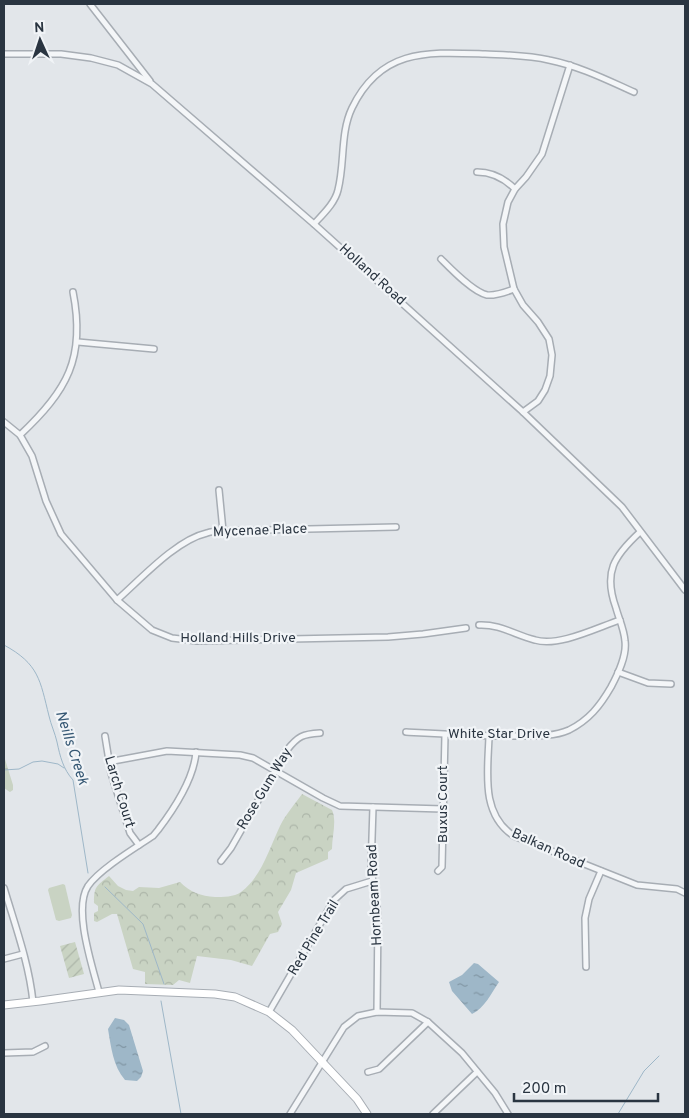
<svg xmlns="http://www.w3.org/2000/svg" width="689" height="1118" font-family="Overpass,sans-serif">
<style>
.forest{fill:url(#forest-crowns)}
.park{fill:#c9d3c3}
.garden{fill:url(#garden-furrows)}
.water{fill:url(#water-ripples)}
.lines{fill:none;stroke-linecap:round;stroke-linejoin:round}
.stream{stroke:#9eb7c8;stroke-width:1}
.street-casing{stroke:#a7adb4;stroke-width:8}
.secondary-casing{stroke:#a7adb4;stroke-width:9}
.street{stroke:#f4f6f8;stroke-width:5}
.secondary{stroke:#fff;stroke-width:7}
.labels{text-anchor:middle;dominant-baseline:central;stroke-width:4.5;stroke-linejoin:round;paint-order:stroke}
.street-label{font-size:14px;fill:#2a3541;stroke:#f1f4f7}
.water-label{font-size:15px;font-style:italic;fill:#365874;stroke:#f1f4f7}
</style>
<defs>
<pattern id="forest-crowns" width="20" height="18" patternUnits="userSpaceOnUse" patternTransform="scale(1.25)"><rect width="20" height="18" fill="#c9d3c3"/><path d="M2 6a3 3 0 1 1 6 0M12 15a3 3 0 1 1 6 0" fill="none" stroke="#adb6a9"/></pattern>
<pattern id="garden-furrows" width="10" height="10" patternUnits="userSpaceOnUse" patternTransform="scale(1.25)"><rect width="10" height="10" fill="#c9d3c3"/><path d="M-1 1l2-2M0 10L10 0M9 11l2-2" fill="none" stroke="#adb6a9"/></pattern>
<pattern id="water-ripples" width="26" height="14" patternUnits="userSpaceOnUse" patternTransform="scale(1.25)"><rect width="26" height="14" fill="#9eb7c8"/><path d="M2 4q2-2 4 0t4 0M15 11q2-2 4 0t4 0" fill="none" stroke="#8196a4"/></pattern>
</defs>
<rect width="100%" height="100%" fill="#e2e6ea"/>
<g class="forest">
<path d="M4 756 13 785V790L10 792 4 788Z"/>
<path d="M302 794 332 810C337 821 332 836 332 849L328 852V859L296 873 291 890 278 912 282 924 278 932 270 934 252 966 231 960 197 956 190 983 179 980 173 985 145 984V972L133 969 117 914H112L97 922 94 921V913L98 911V906L94 903C94 887 96 886 109 876L118 886 126 890 133 891 139 887 159 888 180 882C190 892 201 896 215 897 223 897 234 897 241 892 262 876 269 849 280 826 286 814 295 804 302 794Z"/>
</g>
<path class="park" d="M63 884 65 885 72 915 71 918 59 921 56 920 48 890 49 888Z"/>
<path class="garden" d="M75 942 84 974 69 978 60 946Z"/>
<g class="water">
<path d="M474 963 478 964 499 982C492 992 484 1009 472 1014L452 991 449 982 462 975Z"/>
<path d="M115 1018 124 1020 129 1025 143 1071 141 1077 137 1081 125 1080C113 1066 111 1047 108 1029Z"/>
</g>
<g class="lines">
<g class="stream">
<path d="M4 645C39 664 40 680 49 716 51 725 55 733 57 742 60 756 63 769 73 780L88 873"/>
<path d="M4 770 19 769 33 762 42 761 58 764 64 768"/>
<path d="M105 887 143 924 164 984"/>
<path d="M161 1001 181 1114"/>
<path d="M618 1114 644 1071 659 1056"/>
</g>
<g class="street-casing">
<g id="street">
<path d="M90 4 150 81"/>
<path d="M4 54H61L91 58 118 65 152 84 314 224 523 412 622 507 685 590"/>
<path d="M477 172C492 172 504 178 515 189"/>
<path d="M314 224C323 214 335 203 338 190 345 163 340 133 352 108 381 48 428 52 485 54 507 55 528 55 549 60 579 66 607 80 634 92"/>
<path d="M441 259C451 269 473 292 487 295 496 296 506 292 514 289"/>
<path d="M78 342 154 349"/>
<path d="M523 412 538 401 545 390 550 376 552 355 549 339 538 322 523 305 514 289 504 247 503 224 508 202 515 189 526 177 542 154 570 65"/>
<path d="M4 422 20 435 32 456 46 501 61 534 117 600 152 630 172 638 197 641 388 637 423 634 466 628"/>
<path d="M20 435C67 391 86 358 73 292"/>
<path d="M219 490 223 531"/>
<path d="M117 600C141 579 176 540 207 533 212 531 218 531 223 531L396 527"/>
<path d="M479 625C500 624 515 635 535 640 559 647 596 628 620 620"/>
<path d="M618 672 648 683 671 684"/>
<path d="M406 732C443 734 479 736 516 736 534 736 553 737 569 730 589 720 600 706 611 687 618 674 627 656 625 641 624 629 619 619 616 608 603 572 614 556 640 532"/>
<path d="M105 736 111 773 130 833 139 845"/>
<path d="M489 736C488 771 480 814 514 836L637 885 677 889 685 893"/>
<path d="M108 762 167 751 240 755 253 758 323 798 340 806 443 809"/>
<path d="M373 807 371 869 378 914 377 1012"/>
<path d="M221 861 231 848 287 750C298 736 303 734 320 733"/>
<path d="M438 871 442 867 445 735"/>
<path d="M4 888C15 925 29 963 33 1002"/>
<path d="M4 959 23 954"/>
<path d="M586 967 585 918 589 899 601 871"/>
<path d="M99 992C92 965 73 909 88 886 100 869 135 848 153 836L158 830C174 809 194 778 196 752"/>
<path d="M269 1012 334 900 346 889 372 881"/>
<path d="M4 1053 33 1052 45 1046"/>
<path d="M368 1072 379 1069 428 1022"/>
<path d="M290 1114 344 1027 358 1016 377 1012 412 1013 428 1022 462 1053 495 1093 508 1114"/>
<path d="M433 1114 477 1072"/>
</g>
</g>
<g class="secondary-casing">
<path id="secondary" d="M4 1005 40 1001 119 990 215 994 235 997 269 1012 292 1030 357 1099 367 1114"/>
</g>
<use href="#street" class="street"/>
<use href="#secondary" class="secondary"/>
</g>
<g class="labels">
<g class="street-label">
<text transform="translate(372 275) rotate(42)">Holland Road</text>
<text transform="translate(260 531) rotate(-2)">Mycenae Place</text>
<text x="238" y="638">Holland Hills Drive</text>
<text x="499" y="734">White Star Drive</text>
<text transform="translate(265 789) rotate(-59)">Rose Gum Way</text>
<text transform="translate(119 792) rotate(73)">Larch Court</text>
<text transform="translate(443 804) rotate(-90)">Buxus Court</text>
<text transform="translate(548 849) rotate(24)">Balkan Road</text>
<text transform="translate(375 895) rotate(-93)">Hornbeam Road</text>
<text transform="translate(314 938) rotate(-59)">Red Pine Trail</text>
</g>
<g class="water-label">
<text transform="translate(71 748) rotate(72)">Neills Creek</text>
</g>
</g>
<rect width="689" height="1118" fill="none" stroke="#2a3541" stroke-width="10"/>
<g transform="translate(40 40) rotate(357)" stroke="#f1f4f7" stroke-width="4" paint-order="stroke">
<path d="M0-4L9 19L0 12L-9 19Z" fill="#2a3541"/>
<text y="-8" font-size="14" font-weight="bold" text-anchor="middle" fill="#2a3541">N</text>
</g>
<path d="M514 1093v8h144v-8" fill="none" stroke="#2a3541" stroke-width="2.5"/>
<text x="522" y="1093" font-size="15" fill="#2a3541" stroke="#f1f4f7" stroke-width="4" paint-order="stroke">200 m</text>
</svg>
